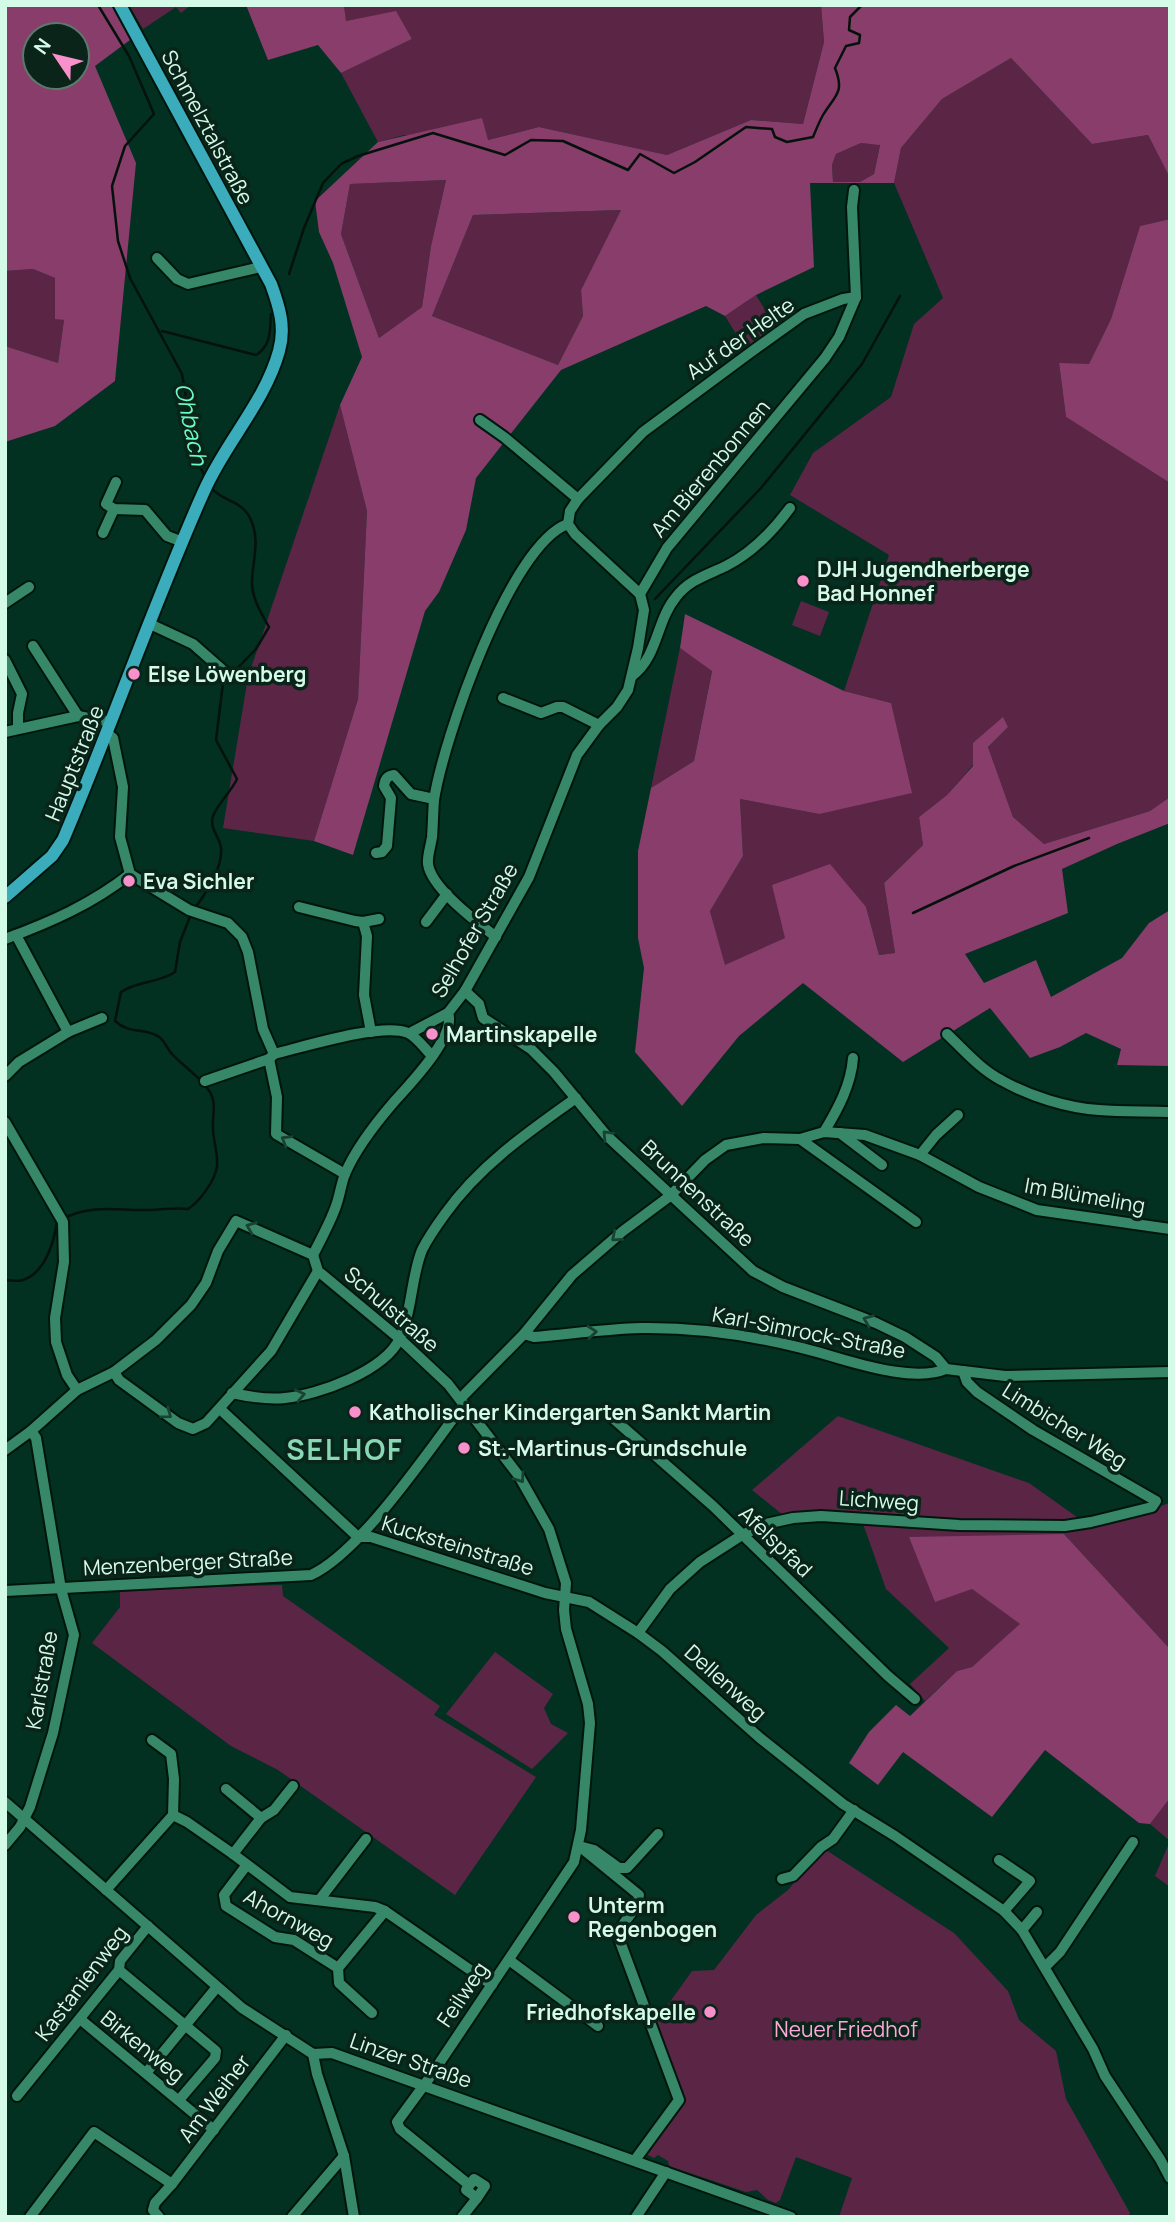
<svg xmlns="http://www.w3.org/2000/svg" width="1175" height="2222" font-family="Manrope,sans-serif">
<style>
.green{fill:#5b2646}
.forest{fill:#883d6b;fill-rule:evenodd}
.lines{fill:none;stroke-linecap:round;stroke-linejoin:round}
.stream{stroke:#05120c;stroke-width:2.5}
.minor-casing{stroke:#00160c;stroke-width:14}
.major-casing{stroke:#00160c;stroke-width:16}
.minor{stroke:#378869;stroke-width:10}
.major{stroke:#3bacbb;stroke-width:12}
.oneway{stroke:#184232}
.poi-dot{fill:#f890cc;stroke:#0a241a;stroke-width:2.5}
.labels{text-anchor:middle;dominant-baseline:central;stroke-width:7;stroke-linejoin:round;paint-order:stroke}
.street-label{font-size:21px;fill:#d4fae8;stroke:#0a241a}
.poi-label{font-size:21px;font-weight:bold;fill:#d4fae8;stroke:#0a241a;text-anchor:start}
.park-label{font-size:21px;fill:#ffa9d9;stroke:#0a241a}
.water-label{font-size:23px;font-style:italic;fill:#6cfbc5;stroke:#0a241a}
.district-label{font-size:28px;font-weight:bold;letter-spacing:2px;fill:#88d8b6;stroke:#0a241a}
</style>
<rect width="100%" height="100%" fill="#023021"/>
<g class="green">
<path d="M129 5H191L181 13 176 7 143 29Z"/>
<path d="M344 5H821L824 42 803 124 751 120 667 155 539 127 488 140 404 135 378 142 341 73 412 39 396 12 346 21Z"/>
<path d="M1011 58 1092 144 1148 135 1170 178V219L1140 226 1111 319 1089 364H1059L1066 417 1170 483V797L1150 811 1044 844 1013 817 988 747 1008 727 973 743V765L947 795 919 817 923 845 884 883 895 953 879 955 866 907 785 938 725 966 710 911 743 856 740 799 819 814 891 703 844 691 889 555 790 495 813 453 891 397 914 324 943 298 894 183 901 148 942 99Z"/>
<path d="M861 143 880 144 874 174 860 182H833L832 165 836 154Z"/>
<path d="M446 180 431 246 422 307 379 338 341 234 350 184Z"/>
<path d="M621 210 581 290 583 316 558 365 432 316 473 215Z"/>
<path d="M33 269 55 278V318L64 320 58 363 5 346V271Z"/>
<path d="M756 295 777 330 746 350 725 316Z"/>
<path d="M340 405 367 511 358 699 314 841 223 828 248 677Z"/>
<path d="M801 601 829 612 820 636 792 625Z"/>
<path d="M680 648 712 670 694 761 651 788Z"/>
<path d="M838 1416 1029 1483 1091 1527 1170 1503V1649L1064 1534 972 1589 1021 1624 972 1667 957 1671 925 1701 910 1684 949 1648 886 1589 860 1515H783L752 1490Z"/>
<path d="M282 1585 283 1596 440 1706 434 1715 536 1777 455 1895 278 1770 231 1746 92 1643 120 1607V1590Z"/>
<path d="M495 1652 553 1694 544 1708 551 1724 568 1733 532 1769 446 1714Z"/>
<path d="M1170 1798V1841L1150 1824Z"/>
<path d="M1170 1841V1887L1155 1876Z"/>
<path d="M823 1848 954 1933 1008 1991 1019 2020 1056 2051 1066 2099 1130 2213 1128 2217H839L852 2178 796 2157 780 2200 776 2203 768 2200 757 2190 746 2192 669 2166 668 2161 658 2155 654 2158 646 2154 684 2102 657 2020 692 1971 714 1970 756 1915 788 1890Z"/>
</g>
<g class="forest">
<path d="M5 5H111L130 40 95 66 136 163 115 381 55 426 5 442V346L58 363 64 320 55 319V278L33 269 5 271ZM77 35V77H35V35Z"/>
<path d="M246 5H344L346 21 396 11 412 39 341 73 318 45 268 60Z"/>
<path d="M821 5H1170V178L1148 135 1092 144 1011 58 942 99 901 148 894 183H810L814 267 756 295 725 316 706 306 561 370 476 478 466 530 439 592 425 611 353 855 314 841 358 699 367 511 340 405 362 357 333 263 319 232 315 201 378 142 482 118 488 140 539 127 667 155 751 120 803 124 824 42ZM861 143 880 145 874 174 860 182H833L832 165 836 154ZM446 180 431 246 422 307 379 338 341 234 350 184ZM621 210 581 290 583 316 558 365 432 316 473 215Z"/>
<path d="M1170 219V483L1066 417 1059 363 1089 364 1111 319 1140 226Z"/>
<path d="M685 614 844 691 891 703 912 793 819 814 740 799 743 856 710 911 725 965 785 938 772 885 830 864 866 907 879 955 895 953 884 883 923 845 919 817 947 795 973 766V743L1003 717 1008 727 988 747 1013 817 1044 844 1150 811 1170 797V823L1117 844 1062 869 1068 913 965 954 984 983 1036 960 1051 997 1122 958 1149 923 1170 910V1066L1117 1065 1121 1049 1086 1033 1060 1047 1030 1058 990 1008 903 1062 803 983 739 1036 682 1106 635 1052 644 968 638 938V851L651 788 694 761 712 671 680 648Z"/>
<path d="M1064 1534 1170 1649V1798L1150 1824 1139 1823 1045 1750 992 1817 903 1752 878 1785 849 1763 869 1732 896 1705 910 1716 957 1671 972 1667 1020 1624 972 1589 935 1602 909 1537Z"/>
</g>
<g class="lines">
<g class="stream">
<path d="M98 5 129 56 154 114 125 146 112 186 118 241 130 278 182 374 197 460 205 477"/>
<path d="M289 274 304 228 323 183 341 164 358 156 433 133 505 155 531 140 563 141 628 170 640 154 674 173 695 162 746 127 772 129 775 137 787 142 813 137C816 130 819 122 823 115 835 95 845 93 835 68L846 46 859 43 860 35 849 30 850 17 862 5"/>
<path d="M162 331 256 355C271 346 270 331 271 314"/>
<path d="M655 599 761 488 862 364 900 296"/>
<path d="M195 908C206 893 223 868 221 848 220 837 209 829 213 816 218 803 231 792 237 779L216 740 223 683 256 649 269 627C261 613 251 597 252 580 253 560 260 540 251 520 242 499 221 502 210 486"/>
<path d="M913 913 1014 866 1089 838"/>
<path d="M66 1217C94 1205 114 1210 143 1210 159 1210 172 1207 188 1209 200 1201 215 1181 217 1166 218 1153 213 1140 213 1128 212 1115 217 1104 210 1092 200 1076 184 1067 172 1054 167 1049 165 1041 159 1037 145 1027 130 1035 115 1021L121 992C137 981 159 983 175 972L180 942 191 914"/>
<path d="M5 1280C11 1280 18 1282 23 1280 45 1273 54 1242 57 1222"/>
</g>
<g class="minor-casing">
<g id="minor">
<path d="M157 258 177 279 188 284 261 267"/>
<path d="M480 420 504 437 578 499"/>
<path d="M116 482 106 504 114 509 145 510 167 536 183 542"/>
<path d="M103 533 114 509"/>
<path d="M640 594 575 534 568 524 570 511 578 499 643 432 751 352 804 314 843 299 856 297 852 207 854 190"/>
<path d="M5 603 29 587"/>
<path d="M150 624 193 644 226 673"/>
<path d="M33 646 78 716"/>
<path d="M5 660 22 694 18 713V728"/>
<path d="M632 676C658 657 656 621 676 597 689 580 707 575 726 566 752 553 773 531 790 508"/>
<path d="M503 698 541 713 557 707H563L599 725"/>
<path d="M5 732 78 716 111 722"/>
<path d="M107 733 113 738 123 787 120 837 130 874"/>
<path d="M376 853 382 852 387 846 391 798 384 786C385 779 387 776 394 775L411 794 434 799"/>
<path d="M130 874 189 910 228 923 242 937 248 952 263 1029 274 1054"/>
<path d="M299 907 355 921 363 922 379 919"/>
<path d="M363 922 367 936 364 995 371 1032"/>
<path d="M426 922 447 894"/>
<path d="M496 937C477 922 431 888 428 864 427 856 431 845 432 837 433 825 433 812 434 800 443 741 510 544 568 524"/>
<path d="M5 939C51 922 92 904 130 874"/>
<path d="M465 991 479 1004 483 1018 531 1049 554 1072 606 1135 753 1271 783 1287 876 1323 905 1337 936 1357 946 1369"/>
<path d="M68 1032 102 1018"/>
<path d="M410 1033 448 1013"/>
<path d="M947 1034C964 1050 980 1069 1001 1080 1029 1096 1067 1108 1099 1110 1123 1112 1146 1111 1170 1112"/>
<path d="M274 1054C303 1047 382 1022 408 1033 417 1037 425 1049 432 1056"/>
<path d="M269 1059 277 1097 276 1134 345 1174"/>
<path d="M5 1076 19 1062 68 1032 16 935"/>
<path d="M205 1081 269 1059 274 1054"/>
<path d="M5 1122 63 1222 64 1262 55 1318 56 1342 67 1375 77 1390"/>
<path d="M824 1132C838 1109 851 1085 853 1058"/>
<path d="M840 1133 882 1165"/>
<path d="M800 1139 916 1222"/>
<path d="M920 1155 936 1135 958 1115"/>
<path d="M313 1255C321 1239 330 1223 336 1206 340 1195 341 1184 345 1174 356 1148 375 1124 393 1103 408 1086 457 1036 448 1013L465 991 529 877 577 755 599 725 617 707 628 690 638 648 644 610 640 594 667 548 825 358 839 337 856 297"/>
<path d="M313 1255 318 1271 400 1339 448 1384 519 1476 549 1529 566 1583 564 1610 566 1629 588 1704 590 1723 581 1830 574 1862 430 2077 397 2122 400 2129 468 2184"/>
<path d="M524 1334 534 1337C570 1334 606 1329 641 1328 709 1327 776 1339 841 1359 869 1367 918 1381 946 1369L1005 1376 1170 1372"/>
<path d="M114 1372 119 1380 178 1423 193 1429 206 1423 271 1351 318 1271"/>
<path d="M232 1393C250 1397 267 1400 285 1398 318 1395 385 1371 400 1338 412 1312 411 1277 422 1250 428 1238 437 1225 445 1214 479 1166 528 1132 576 1098"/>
<path d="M460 1399 524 1334 572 1275 623 1231 670 1196 705 1160 726 1145 764 1138 800 1139 824 1132 865 1135 920 1155 979 1187 1037 1210 1170 1229"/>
<path d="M220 1409 358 1537H371L545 1593 589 1602 638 1633 662 1651 760 1738 843 1804 895 1836 1004 1911 1022 1930 1093 2049 1105 2076 1160 2159 1170 2178"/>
<path d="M608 1414 713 1506 888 1676 915 1699"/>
<path d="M5 1450 31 1431 77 1390 114 1372 156 1340 191 1305 206 1283 218 1251 236 1221 313 1255"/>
<path d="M5 1591 311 1575C361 1552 429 1450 464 1404"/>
<path d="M638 1633 670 1589 700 1562 742 1535 766 1524 793 1518 821 1516 959 1525 1065 1526 1091 1522 1152 1507 1156 1501 1033 1430 977 1392 967 1382 963 1371"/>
<path d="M152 1740 171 1754 174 1779 173 1815"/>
<path d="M226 1789 261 1818"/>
<path d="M5 1802 242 2008 313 2054 332 2053 791 2217"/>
<path d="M5 1845 20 1827 30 1807 53 1733 74 1635 61 1589 36 1438 31 1431"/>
<path d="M579 1846 639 1895C638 1912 621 1920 618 1936L679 2100 635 2160"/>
<path d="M579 1846 594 1850 619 1868H627L658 1834"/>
<path d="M233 1854 261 1818 274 1810 293 1786"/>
<path d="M999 1860 1030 1881 1004 1911"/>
<path d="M246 1866 224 1895 226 1906 275 1937 294 1940 338 1968 385 1911"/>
<path d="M782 1879 793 1876 821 1847 833 1839 854 1810"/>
<path d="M106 1890 173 1815 187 1822 233 1854 290 1897 375 1907 385 1911 492 1985"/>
<path d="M320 1899 366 1839"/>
<path d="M1022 1930 1037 1912"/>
<path d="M509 1960 598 2026"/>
<path d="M1045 1967 1060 1952 1133 1842"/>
<path d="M338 1968 339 1983 372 2013"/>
<path d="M119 1970 216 2051 215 2058 179 2100"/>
<path d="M80 2019 214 2130"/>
<path d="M313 2054 317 2074 344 2156 354 2217"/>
<path d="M146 2073 217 1987"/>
<path d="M17 2096 119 1970 120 1961 148 1926"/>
<path d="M474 2179 485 2186 477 2198 466 2190Z"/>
<path d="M30 2217 94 2132 172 2184"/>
<path d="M159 2217 153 2210 155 2203 172 2184 286 2035"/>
<path d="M292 2217 344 2156"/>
<path d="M462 2217 477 2198"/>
<path d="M636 2217 666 2172"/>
</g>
</g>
<g class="major-casing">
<path id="major" d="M5 897 52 856 63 840C112 725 153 605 204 491 225 443 265 402 279 351 286 327 279 306 271 284L120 5"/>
</g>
<use href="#minor" class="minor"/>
<use href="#major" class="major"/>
</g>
<defs><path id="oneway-chevron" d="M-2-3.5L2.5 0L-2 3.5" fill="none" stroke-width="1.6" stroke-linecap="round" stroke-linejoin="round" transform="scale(1.75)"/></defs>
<g class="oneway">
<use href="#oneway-chevron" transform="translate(607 1135) rotate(-133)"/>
<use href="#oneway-chevron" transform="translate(286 1140) rotate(-149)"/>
<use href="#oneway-chevron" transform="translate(251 1227) rotate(-158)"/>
<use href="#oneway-chevron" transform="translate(616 1237) rotate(140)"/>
<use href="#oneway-chevron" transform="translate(868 1320) rotate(-158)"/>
<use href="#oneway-chevron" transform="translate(592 1332) rotate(-5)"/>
<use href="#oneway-chevron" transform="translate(300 1395) rotate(-12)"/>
<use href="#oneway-chevron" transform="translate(167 1414) rotate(36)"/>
<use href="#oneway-chevron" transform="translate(520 1478) rotate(55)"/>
</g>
<g class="poi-dot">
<circle cx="803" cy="581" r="7"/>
<circle cx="134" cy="674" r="7"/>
<circle cx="129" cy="881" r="7"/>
<circle cx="432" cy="1034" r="7"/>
<circle cx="355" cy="1412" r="7"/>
<circle cx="464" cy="1448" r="7"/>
<circle cx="574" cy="1917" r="7"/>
<circle cx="710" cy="2012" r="7"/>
</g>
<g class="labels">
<g class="street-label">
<text transform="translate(208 127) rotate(62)">Schmelztalstraße</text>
<text transform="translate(740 338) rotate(-35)">Auf der Helte</text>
<text transform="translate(710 468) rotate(-50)">Am Bierenbonnen</text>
<text transform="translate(74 763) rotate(-68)">Hauptstraße</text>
<text transform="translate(474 930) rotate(-60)">Selhofer Straße</text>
<text transform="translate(698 1193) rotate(43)">Brunnenstraße</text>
<text transform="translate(1085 1195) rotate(10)">Im Blümeling</text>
<text transform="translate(392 1309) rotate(41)">Schulstraße</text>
<text transform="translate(809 1332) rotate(11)">Karl-Simrock-Straße</text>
<text transform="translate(1065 1425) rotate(32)">Limbicher Weg</text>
<text transform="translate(879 1500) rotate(4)">Lichweg</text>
<text transform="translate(776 1541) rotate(44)">Afelspfad</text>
<text transform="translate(458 1545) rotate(17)">Kucksteinstraße</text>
<text transform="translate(188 1562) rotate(-3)">Menzenberger Straße</text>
<text transform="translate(41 1680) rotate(-80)">Karlstraße</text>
<text transform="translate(726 1682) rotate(42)">Dellenweg</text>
<text transform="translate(289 1918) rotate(29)">Ahornweg</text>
<text transform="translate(81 1983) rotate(-53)">Kastanienweg</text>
<text transform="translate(462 1994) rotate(-56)">Feilweg</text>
<text transform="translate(143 2046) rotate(39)">Birkenweg</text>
<text transform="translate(411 2060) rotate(19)">Linzer Straße</text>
<text transform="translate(214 2098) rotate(-53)">Am Weiher</text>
</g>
<g class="poi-label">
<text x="817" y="569">DJH Jugendherberge<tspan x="817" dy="24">Bad Honnef</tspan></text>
<text x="148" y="674">Else Löwenberg</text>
<text x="143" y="881">Eva Sichler</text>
<text x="446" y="1034">Martinskapelle</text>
<text x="369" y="1412">Katholischer Kindergarten Sankt Martin</text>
<text x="478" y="1448">St.-Martinus-Grundschule</text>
<text x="588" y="1905">Unterm<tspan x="588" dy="24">Regenbogen</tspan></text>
<text x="696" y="2012" text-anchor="end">Friedhofskapelle</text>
</g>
<g class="park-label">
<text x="846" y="2029">Neuer Friedhof</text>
</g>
<g class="water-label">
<text transform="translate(192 424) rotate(78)">Ohbach</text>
</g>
<g class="district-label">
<text x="345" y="1449">SELHOF</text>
</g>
</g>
<rect width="1175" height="2222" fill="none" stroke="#d4fae8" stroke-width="14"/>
<g transform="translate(56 56) rotate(305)"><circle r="33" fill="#0a241a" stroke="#5b7a6c" stroke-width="2"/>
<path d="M0-5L12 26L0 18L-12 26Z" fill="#f890cc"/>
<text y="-10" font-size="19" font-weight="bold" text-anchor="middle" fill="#d4fae8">N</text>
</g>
</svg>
